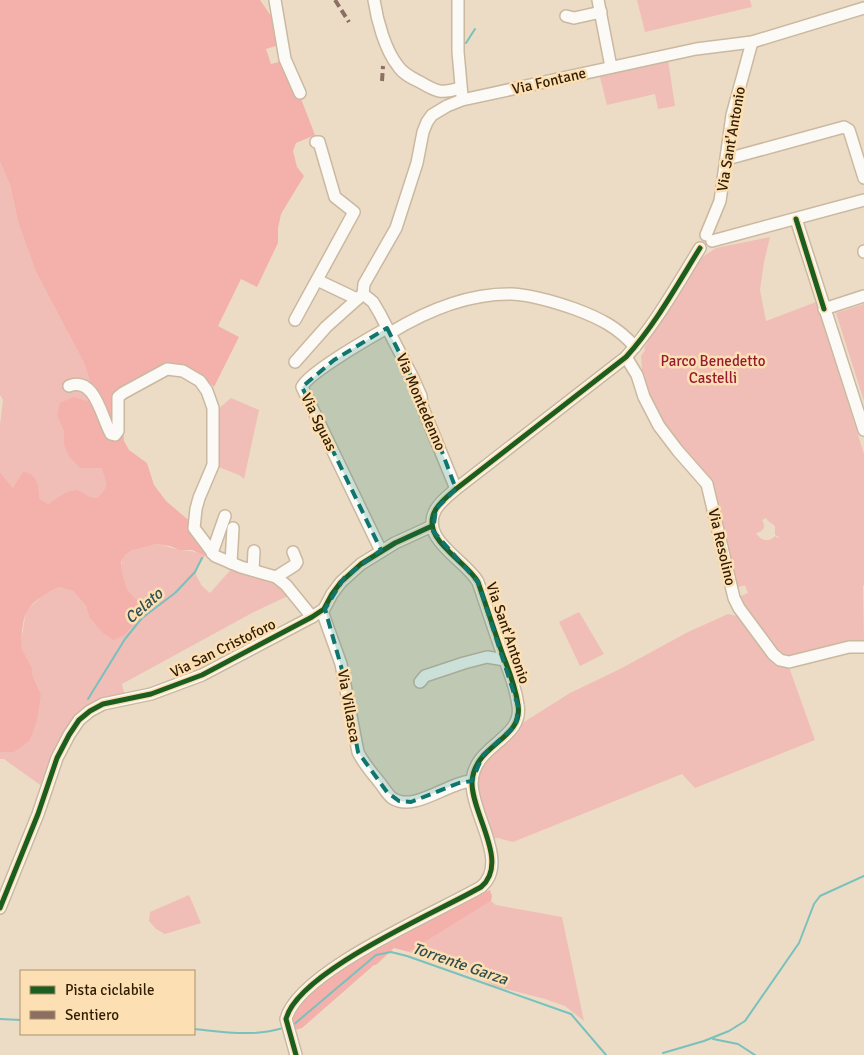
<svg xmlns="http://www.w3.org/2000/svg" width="864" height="1055" font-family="Signika,sans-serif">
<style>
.green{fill:#f0beb6;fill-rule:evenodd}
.forest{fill:#f4b1ab}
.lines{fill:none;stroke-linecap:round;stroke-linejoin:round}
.stream{stroke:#78c1bc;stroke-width:2}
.minor-casing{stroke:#cab9a0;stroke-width:14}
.minor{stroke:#fcfaf6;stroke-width:11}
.quiet{stroke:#8d6e63;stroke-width:4;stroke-dasharray:8 4;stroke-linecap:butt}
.cycleway-casing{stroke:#fddfb4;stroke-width:8}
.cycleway{stroke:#1b5e20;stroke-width:5}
.marked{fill:#0f766e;fill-opacity:0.2;stroke:#0f766e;stroke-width:4;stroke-dasharray:10 6;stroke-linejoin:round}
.labels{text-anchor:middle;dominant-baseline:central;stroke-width:5;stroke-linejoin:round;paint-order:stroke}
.street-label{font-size:15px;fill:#301d00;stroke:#fddfb4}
.park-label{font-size:15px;fill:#961a33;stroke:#fddfb4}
.water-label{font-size:16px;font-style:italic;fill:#2e5050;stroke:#fddfb4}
</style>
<rect width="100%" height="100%" fill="#ecdcc5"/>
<g class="green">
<path d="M637 0H750L752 7 645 32Z"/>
<path d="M668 60 675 106 658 109 655 94 607 105 599 73Z"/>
<path d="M0 162 10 185 18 222 36 272 84 363 91 384 90 396 87 401 57 415 64 432V445L81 468H101C107 483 109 486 97 498 90 497 88 496 82 492 70 485 58 498 48 504L40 499 38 488H13L0 472V425L3 400 0 395Z"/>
<path d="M770 237 764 262 760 290 766 321 816 302 864 454V585L863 586 864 641 840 643 797 657 789 658 778 653 749 615 739 597 748 593 745 585 736 588 711 483 666 429 643 383 641 356 645 350 644 348 701 258 716 248ZM767 518V520L775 526V535L779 537 778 538 775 536C768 543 761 541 756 533 764 532 766 526 762 520Z"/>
<path d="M864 304V401L836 313Z"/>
<path d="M231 398 259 410 244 479 239 475 216 466 217 410Z"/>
<path d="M156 544C165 545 173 549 181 550 191 551 195 551 205 556L197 567 196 575 202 586 210 593 234 566 275 578 292 594 252 613 122 684 125 696 88 708 43 787 4 759H0V752H14L41 694 33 677 32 668 20 648 26 611 43 595 59 587 73 591 86 606 89 617 95 624 125 635 137 621 148 613 149 601C142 600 135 600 130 595 122 587 117 562 126 554 134 547 147 546 156 544Z"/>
<path d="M579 612 604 654 580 666 559 622Z"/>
<path d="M728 614 741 617 789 667 815 740 695 788 682 774 513 842 498 838 491 839 477 791 478 772 489 755 524 722 570 693 620 669 688 632Z"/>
<path d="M189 895 201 923 165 934 156 929 149 921 150 912Z"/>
<path d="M491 901 496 905 562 917 584 1021 565 1006 545 999 495 986 474 975 409 952Z"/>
</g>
<g class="forest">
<path d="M0 0H260L278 26 282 44 266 49 271 64 286 60 315 135 296 143 293 151 297 167 304 176 281 214 278 228V243L257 287 241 279 218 326 239 337 214 387 201 375 185 366 165 365 113 395 112 427 102 403 91 384 84 363 36 272 18 222 10 185 0 162Z"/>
<path d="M90 396 103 427 123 430 124 441 129 450 147 463 154 485 166 501 193 524 209 552 205 556 192 550H179L170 546 156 544 132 550 125 555 121 562 122 573 127 590 136 599 149 601 150 606 148 613 137 621 125 635 113 640 102 632 89 617 86 606 73 591 59 587C41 596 26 604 23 624 21 632 22 640 21 648L32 668 33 677 41 694 37 720 30 740 14 752H0V472L13 488 23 472C38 473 38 487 40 499L48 504C58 498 70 485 82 492 88 496 90 497 97 498 109 486 107 483 101 468H80L69 456 64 445V432L57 415 60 403 73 397 87 401Z"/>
<path d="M490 890 492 896 491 901 409 952 394 948 376 965H374L302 1028 295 1030 292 1020C310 979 374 949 412 929 438 915 463 902 490 890Z"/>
</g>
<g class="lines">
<g class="stream">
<path d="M466 43 475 29"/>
<path d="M88 699 125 639 142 618 175 593 195 572 202 558"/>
<path d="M0 1019 21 1020"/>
<path d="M292 1026 376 955 391 952 407 956 571 1014 606 1055"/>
<path d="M194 1029C224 1032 254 1037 283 1028"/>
<path d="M713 1039 738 1044 755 1055"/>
<path d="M663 1053 704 1041 729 1031 745 1021 799 943 814 904 820 896 864 876"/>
</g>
<g class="minor-casing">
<g id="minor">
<path d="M275 0 285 59 300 93"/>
<path d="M374 0C377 20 385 50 398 66 403 74 412 78 420 82 437 92 441 94 460 88"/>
<path d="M458 0V52L462 96"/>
<path d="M598 0 611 67"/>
<path d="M566 16 574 18 601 12"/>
<path d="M727 159 844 127 849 130 864 178"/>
<path d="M796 219 864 430"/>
<path d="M706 235 720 201 732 115 752 42"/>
<path d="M712 241 864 200"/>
<path d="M864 251V252"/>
<path d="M317 280 357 299"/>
<path d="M363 294 373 302 380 314 413 378 421 396 422 406 456 489"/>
<path d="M824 309 864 296"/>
<path d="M295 320 354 212 335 197 319 142H316"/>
<path d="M390 333C426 311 469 293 512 294 533 295 555 302 575 309 599 318 618 327 635 347"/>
<path d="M626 357 637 375 644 397 659 426 678 451 707 484 734 598 739 608 773 654 780 660 789 662 849 647H864"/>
<path d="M295 362 326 327 363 294 364 284 396 228 417 163 423 132 427 122 432 115 447 106 462 100 696 49 752 42 864 8"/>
<path d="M69 386C95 375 102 419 111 434L115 435 118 431V397L123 393 167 369 183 371 200 381 207 391 213 408V465L199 498 196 509 194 528 215 556 241 567 276 577 286 585 312 617"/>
<path d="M381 551 302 387C308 373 371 337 387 328"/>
<path d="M212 553 225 516"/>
<path d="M231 563 233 528"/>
<path d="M253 570 254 551"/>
<path d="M276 577 295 565 297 562 293 552"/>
<path d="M322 611 341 664 358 752C363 763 372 773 380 783 384 788 387 794 392 798 414 813 448 782 472 781"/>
<path d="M420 682 425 676 464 663 487 657 505 660"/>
<path d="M0 908 38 814 57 758 69 735 79 720 90 711 103 704 151 694 202 675 312 617 324 609 332 594 341 582 361 564 395 543 432 526"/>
<path d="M296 1055 286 1019C298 971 438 912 481 887 510 863 472 815 472 783 473 744 524 740 518 705 516 690 510 673 504 658 495 633 487 608 478 582 466 560 418 539 436 509 441 501 449 495 456 489L626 357C655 325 677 285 700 248"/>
</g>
</g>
<use href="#minor" class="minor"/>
<g class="quiet">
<path d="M335 0 349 22"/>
<path d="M382 81 383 66"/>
</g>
<g class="cycleway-casing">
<g id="cycleway">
<path d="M796 219 824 309"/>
<path d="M0 908 38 814 57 758 69 735 79 720 90 711 103 704 151 694 202 675 312 617 324 609 332 594 341 582 361 564 395 543 432 526"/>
<path d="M296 1055 286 1019C298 971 438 912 481 887 510 863 472 815 472 783 473 744 524 740 518 705 516 690 510 673 504 658 495 633 487 608 478 582 466 560 418 539 436 509 441 501 449 495 456 489L626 357C655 325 677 285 700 248"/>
</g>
</g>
<use href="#cycleway" class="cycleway"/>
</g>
<path class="marked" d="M387 328 421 396 456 489 436 509 433 531 478 582 518 706 516 725 483 755 472 781 459 783 411 802 399 801 387 792 358 752 344 677 325 609 344 578 381 550 302 387 334 360Z"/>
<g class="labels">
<g class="street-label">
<text transform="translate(549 81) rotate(-13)">Via Fontane</text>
<text transform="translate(731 139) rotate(-80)">Via Sant'Antonio</text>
<text transform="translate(421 402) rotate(67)">Via Montedenno</text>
<text transform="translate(319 422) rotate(64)">Via Sguas</text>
<text transform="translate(722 547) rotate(77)">Via Resolino</text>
<text transform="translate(508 633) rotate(71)">Via Sant'Antonio</text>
<text transform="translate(223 648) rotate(-26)">Via San Cristoforo</text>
<text transform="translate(349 706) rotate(80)">Via Villasca</text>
</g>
<g class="park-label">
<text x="713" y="361">Parco Benedetto<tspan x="713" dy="17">Castelli</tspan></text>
</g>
<g class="water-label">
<text transform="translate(144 606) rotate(-41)">Celato</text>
<text transform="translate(460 964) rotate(19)">Torrente Garza</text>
</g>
</g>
<rect x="20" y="970" width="175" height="65" fill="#fddfb4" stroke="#ab916c"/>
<rect x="30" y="986" width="25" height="8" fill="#1b5e20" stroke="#ab916c"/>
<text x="65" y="995" font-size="15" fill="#301d00">Pista ciclabile</text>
<rect x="30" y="1011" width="25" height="8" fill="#8d6e63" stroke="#ab916c"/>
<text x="65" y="1020" font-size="15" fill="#301d00">Sentiero</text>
</svg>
